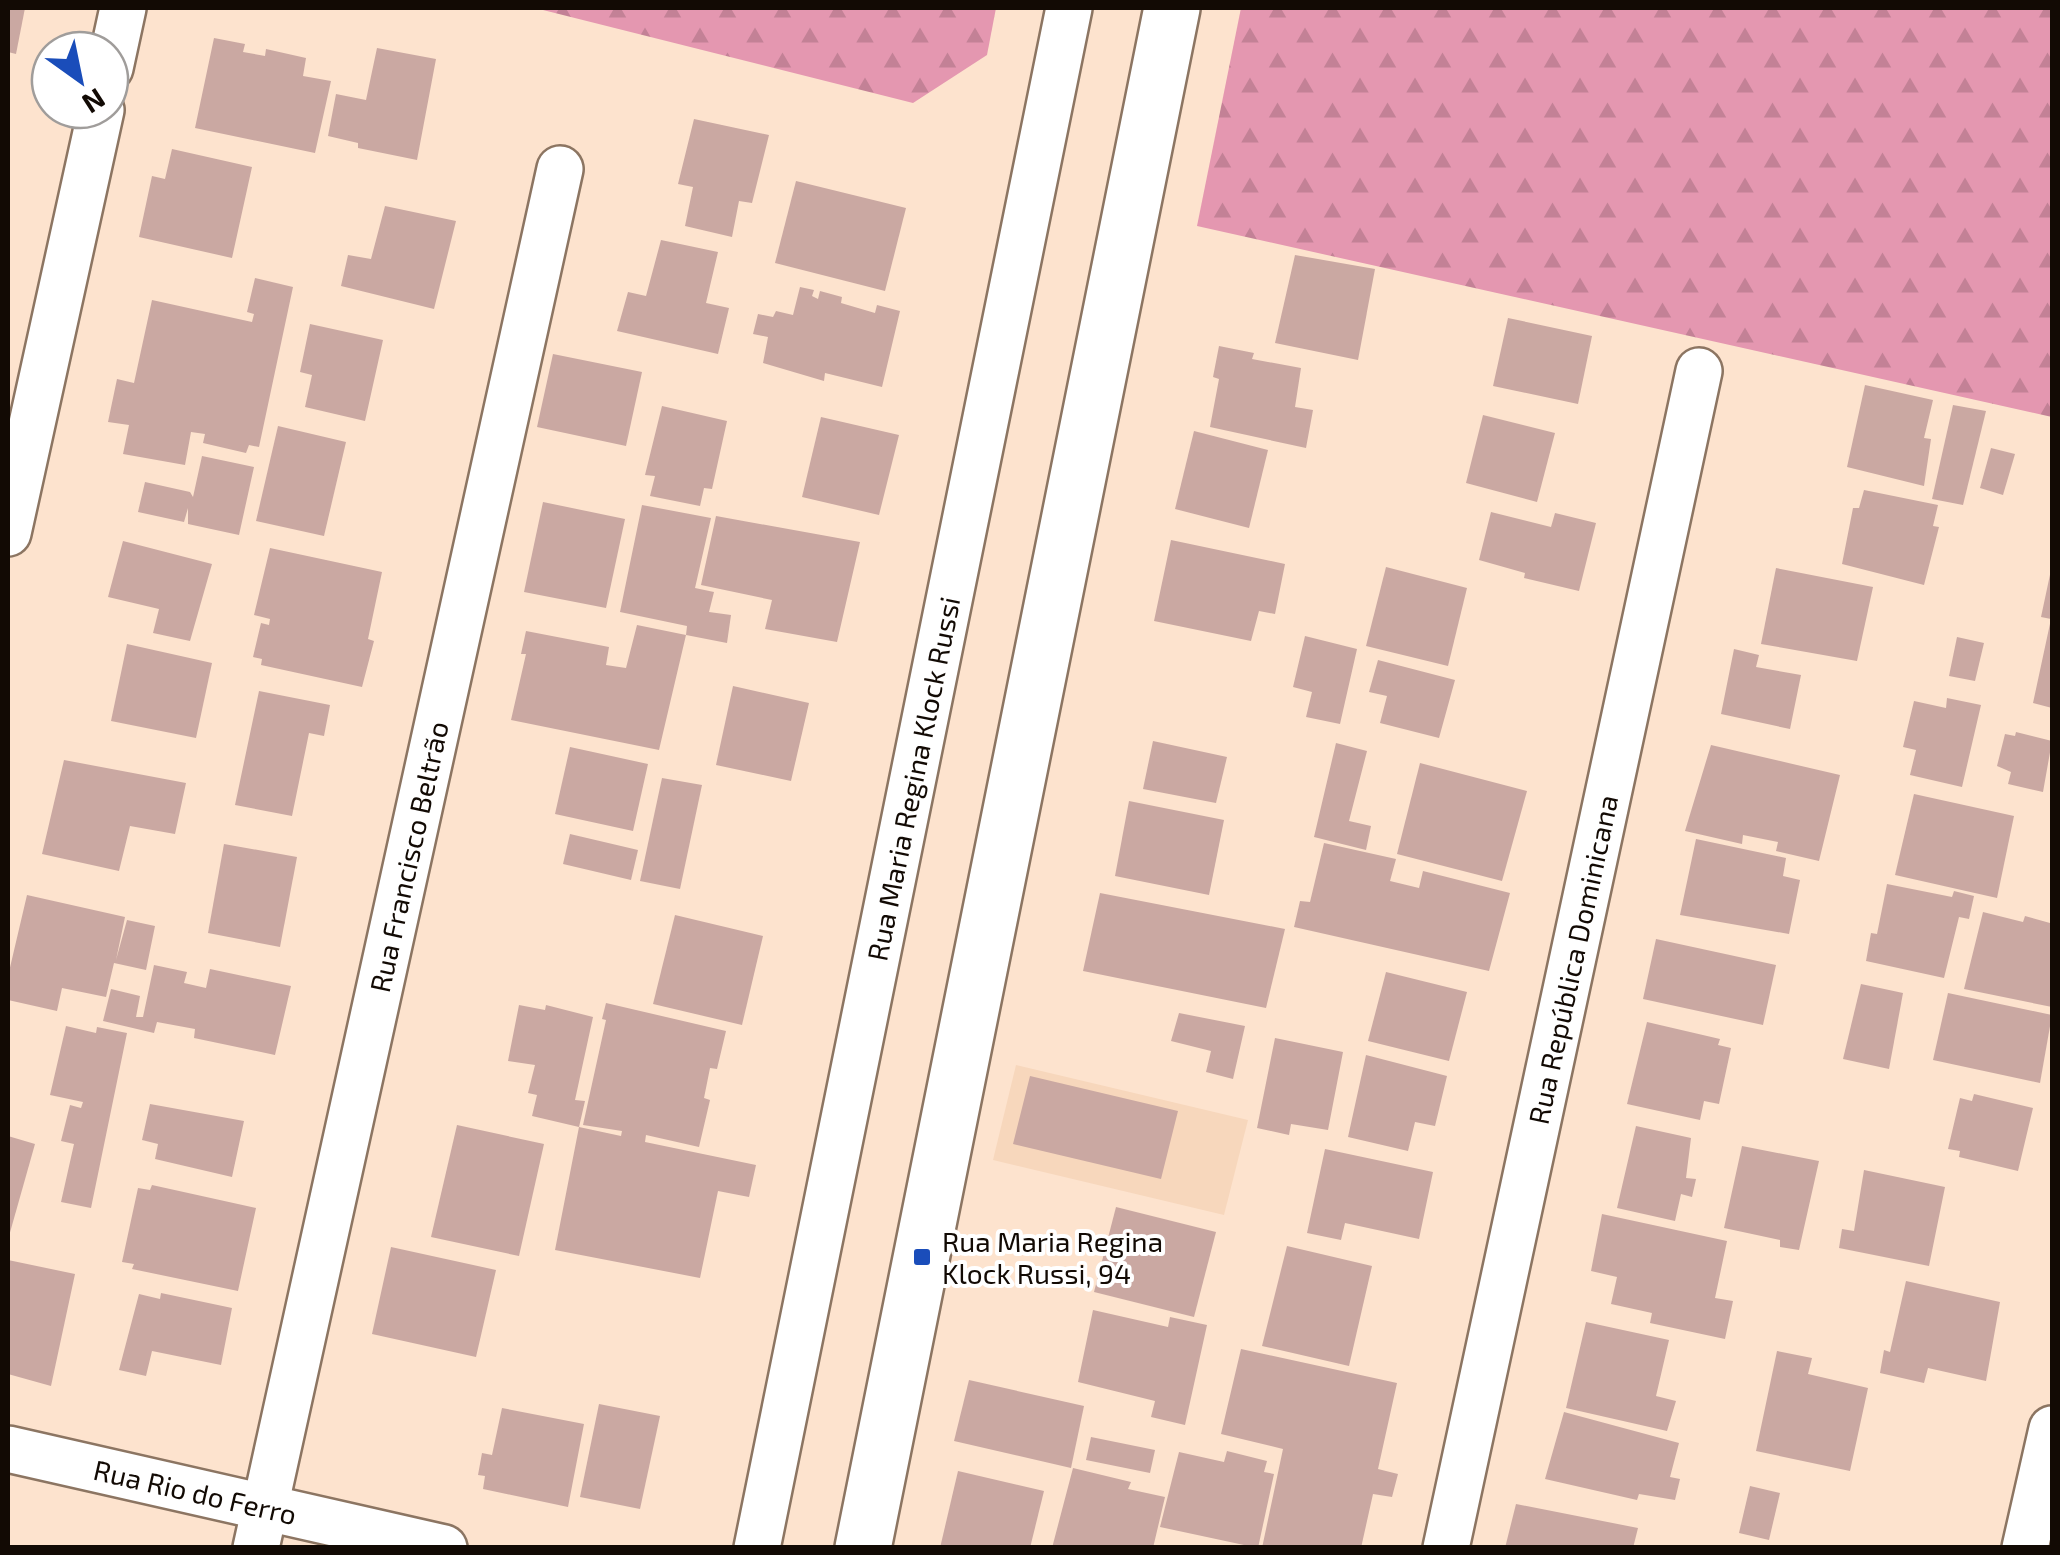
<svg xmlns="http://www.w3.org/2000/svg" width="2060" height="1555" font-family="'Exo 2',sans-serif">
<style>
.built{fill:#f7d7bc}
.forest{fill:url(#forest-firs)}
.building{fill:#caa8a2}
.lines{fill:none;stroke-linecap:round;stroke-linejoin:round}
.minor-casing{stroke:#8c7562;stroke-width:50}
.tertiary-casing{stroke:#8c7562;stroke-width:60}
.minor{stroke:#fff;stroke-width:45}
.tertiary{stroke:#fff;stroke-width:55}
.poi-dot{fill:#1a4dba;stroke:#fff;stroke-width:4}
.labels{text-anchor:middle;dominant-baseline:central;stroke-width:8;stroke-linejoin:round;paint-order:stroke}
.street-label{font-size:28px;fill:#120a04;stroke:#fff}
.poi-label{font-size:28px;fill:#120a04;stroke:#fff;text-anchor:start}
</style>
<defs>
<pattern id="forest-firs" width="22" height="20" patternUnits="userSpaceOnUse" patternTransform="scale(2.5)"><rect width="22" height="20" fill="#e497b0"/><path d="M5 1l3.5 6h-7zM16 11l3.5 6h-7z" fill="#c38196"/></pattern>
</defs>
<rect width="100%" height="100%" fill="#fde3ce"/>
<path class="built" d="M1016 1065 1248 1120 1224 1215 993 1160Z"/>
<g class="forest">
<path d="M535 8H996L987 55 913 103Z"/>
<path d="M1241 8H2052V417L1197 226Z"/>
</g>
<g class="building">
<path d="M8 8H25L16 54 8 52Z"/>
<path d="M214 38 245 44 243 52 265 56 266 49 306 58 303 76 331 81 315 153 195 128Z"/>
<path d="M377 48 436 59 417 160 358 148V143L328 136 336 94 366 100Z"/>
<path d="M694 119 769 135 752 203 739 201 732 237 685 226 693 187 678 184Z"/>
<path d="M172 149 252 167 232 258 139 237 152 176 165 179Z"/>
<path d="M796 181 906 208 885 291 775 263Z"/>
<path d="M385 206 456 221 434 309 341 286 348 255 371 259Z"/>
<path d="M661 240 718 252 706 303 729 308 718 354 617 331 628 292 646 296Z"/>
<path d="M1295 255 1375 269 1358 360 1275 343Z"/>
<path d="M255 278 293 287 259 447 249 445 246 453 203 443 205 434 191 432 185 465 123 454 129 425 108 422 117 379 134 383 152 300 252 322 254 314 247 312Z"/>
<path d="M800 287 814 290 812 296 818 299 820 291 842 297 841 303 875 313 877 305 900 311 882 387 825 373 824 381 763 363 768 337 753 334 758 314 773 317 776 311 793 315Z"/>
<path d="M1508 318 1592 336 1578 404 1493 386Z"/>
<path d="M310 324 383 340 365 421 305 407 312 375 300 372Z"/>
<path d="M1219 346 1254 353 1252 359 1301 368 1295 407 1313 410 1306 448 1210 427 1219 379 1213 377Z"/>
<path d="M553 354 642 372 626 446 537 427Z"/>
<path d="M1865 385 1933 400 1924 438 1931 439 1924 486 1847 467Z"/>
<path d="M1953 405 1986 411 1963 505 1932 499Z"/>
<path d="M662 406 727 421 712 489 704 488 700 506 650 496 655 476 645 475Z"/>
<path d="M1483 415 1555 433 1537 502 1466 483Z"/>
<path d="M821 417 899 435 879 515 802 497Z"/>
<path d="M278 426 346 442 324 536 256 521Z"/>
<path d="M1194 431 1268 450 1249 528 1175 509Z"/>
<path d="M1991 448 2015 454 2003 495 1980 488Z"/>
<path d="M202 456 254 467 239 535 188 524V508L184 522 138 512 145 482 190 492 193 497Z"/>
<path d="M1864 490 1938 505 1933 526 1939 527 1924 585 1842 564 1853 508H1859Z"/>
<path d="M543 502 625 519 606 608 524 592Z"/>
<path d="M642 505 711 518 695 588 714 592 709 612 731 615 727 643 686 635 659 750 511 720 526 654H521L526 631 609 647 606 665 626 668 637 625 686 635 687 626 620 612Z"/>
<path d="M1491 512 1551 527 1555 513 1596 523 1579 591 1524 578 1525 573 1479 560Z"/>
<path d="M716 516 860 542 837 642 765 629 772 600 701 585Z"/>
<path d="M1171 540 1285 564 1275 614 1259 611 1251 641 1154 621Z"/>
<path d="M123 541 212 564 190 641 153 633 159 609 108 597Z"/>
<path d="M270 548 382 572 368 639 374 641 362 687 261 665 262 659 253 657 261 623 269 625 270 619 254 615Z"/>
<path d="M1386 567 1467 588 1448 666 1366 646Z"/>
<path d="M1776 568 1873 587 1857 661 1761 644Z"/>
<path d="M2051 570H2052V708L2033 703 2051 619 2041 617Z"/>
<path d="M1305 636 1357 649 1340 724 1306 717 1312 692 1293 687Z"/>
<path d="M1957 637 1984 643 1975 681 1949 676Z"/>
<path d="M127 644 212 663 196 738 111 721Z"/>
<path d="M1734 649 1759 655 1756 667 1801 675 1790 729 1721 714Z"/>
<path d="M1378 660 1455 680 1439 738 1380 723 1387 696 1369 692Z"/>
<path d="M733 686 809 703 791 781 716 765Z"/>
<path d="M259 691 330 705 324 736 309 733 292 816 235 805Z"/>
<path d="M1947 698 1981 705 1962 787 1910 775 1916 750 1903 747 1914 701 1946 708Z"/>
<path d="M2016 732 2052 741 2043 792 2008 784 2011 772 1997 766 2005 734 2015 736Z"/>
<path d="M1153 741 1227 757 1216 803 1143 789Z"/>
<path d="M1336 743 1367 751 1349 821 1371 826 1366 850 1314 837Z"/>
<path d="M1711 745 1840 775 1819 861 1776 851 1778 842 1743 835 1742 844 1685 831Z"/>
<path d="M570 747 648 764 633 831 555 814Z"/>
<path d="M64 760 186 783 175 834 130 826 119 871 42 854Z"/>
<path d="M1420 763 1527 791 1502 881 1397 854Z"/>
<path d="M662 778 702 785 680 889 640 881Z"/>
<path d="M1914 794 2014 816 1997 898 1895 875Z"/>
<path d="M1129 801 1224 820 1209 895 1115 876Z"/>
<path d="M570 834 638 850 631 880 563 864Z"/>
<path d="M1696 839 1786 858 1783 876 1800 880 1789 934 1680 915Z"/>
<path d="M1324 843 1396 859 1390 881 1419 888 1423 871 1510 893 1489 971 1294 927 1300 901 1310 902Z"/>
<path d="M224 844 297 857 280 947 208 933Z"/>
<path d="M1887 884 1952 897 1954 891 1974 896 1969 919 1959 917 1944 978 1866 961 1871 933 1877 934Z"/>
<path d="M1100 893 1285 929 1266 1008 1083 971Z"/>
<path d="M27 895 125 917 116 960 127 920 155 926 146 970 114 963 106 997 62 988 57 1011 8 1000V976Z"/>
<path d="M1983 912 2023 922 2025 916 2050 923 2052 1007 1964 989Z"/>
<path d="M675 915 763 936 742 1025 653 1004Z"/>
<path d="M1656 939 1776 965 1763 1025 1643 999Z"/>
<path d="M154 965 187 972 184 983 206 988 210 969 291 986 275 1055 194 1038 195 1029 157 1022 154 1033 103 1021 111 989 140 996 136 1017H143Z"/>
<path d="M1386 972 1467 992 1449 1061 1368 1041Z"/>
<path d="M1861 984 1903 993 1889 1069 1843 1059Z"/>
<path d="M1948 993 2052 1015 2040 1083 1933 1060Z"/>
<path d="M606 1003 726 1031 717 1069 710 1068 704 1098 710 1100 699 1147 646 1135 645 1142 756 1165 749 1197 718 1191 700 1278 555 1250 579 1127 621 1136 622 1131 583 1125 606 1020 602 1019Z"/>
<path d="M519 1005 545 1010 546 1005 593 1017 575 1100 585 1101 579 1127 532 1116 537 1095 528 1093 535 1065 508 1061Z"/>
<path d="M1179 1013 1245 1026 1233 1079 1206 1072 1211 1051 1171 1041Z"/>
<path d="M1647 1022 1720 1039 1718 1045 1731 1048 1719 1104 1704 1101 1700 1120 1627 1104Z"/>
<path d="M66 1026 96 1033 97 1027 127 1033 91 1208 61 1202 74 1144 61 1141 70 1105 81 1108 83 1102 50 1095Z"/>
<path d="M1275 1038 1343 1052 1328 1130 1291 1124 1289 1135 1257 1128Z"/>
<path d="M1366 1055 1447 1076 1435 1126 1415 1122 1408 1151 1348 1137Z"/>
<path d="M1030 1076 1178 1111 1161 1179 1013 1144Z"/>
<path d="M1974 1094 2033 1108 2018 1171 1959 1157 1960 1151 1948 1149 1960 1098 1972 1101Z"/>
<path d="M150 1104 244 1121 232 1177 155 1159 158 1144 142 1140Z"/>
<path d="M457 1125 544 1144 519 1256 431 1237Z"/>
<path d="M1636 1126 1691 1138 1686 1178 1696 1179 1692 1197 1681 1194 1675 1221 1617 1208Z"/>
<path d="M8 1136 35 1144 9 1236H8Z"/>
<path d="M1742 1146 1819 1161 1799 1250 1780 1247V1240L1724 1228Z"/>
<path d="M1325 1149 1433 1172 1419 1239 1345 1223 1341 1240 1307 1233Z"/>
<path d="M1864 1170 1945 1187 1929 1266 1839 1248 1842 1229 1854 1231Z"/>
<path d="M152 1185 256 1208 238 1291 132 1269 134 1264 122 1262 138 1188 150 1190Z"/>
<path d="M1116 1207 1216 1232 1194 1317 1094 1292Z"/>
<path d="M1602 1214 1727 1241 1715 1298 1733 1301 1725 1339 1650 1323 1652 1313 1611 1304 1617 1277 1591 1271Z"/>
<path d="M1287 1246 1372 1266 1349 1366 1262 1346Z"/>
<path d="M391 1247 496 1270 476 1357 372 1334Z"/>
<path d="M8 1260 75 1274 51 1386 8 1374Z"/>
<path d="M1906 1281 2000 1302 1986 1381 1928 1368 1924 1383 1880 1373 1884 1350 1890 1352Z"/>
<path d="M161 1293 232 1308 221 1365 152 1351 146 1376 119 1370 139 1294 160 1299Z"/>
<path d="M1093 1310 1168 1327 1170 1317 1207 1325 1185 1425 1151 1417 1155 1401 1078 1382Z"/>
<path d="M1586 1322 1669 1340 1656 1396 1676 1401 1667 1431 1566 1408Z"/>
<path d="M1241 1349 1397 1383 1378 1469 1398 1474 1392 1497 1373 1494 1361 1548H1262L1283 1449 1221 1434Z"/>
<path d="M1777 1351 1812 1358 1808 1374 1868 1388 1850 1471 1756 1451Z"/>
<path d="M969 1380 1084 1406 1071 1468 954 1441Z"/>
<path d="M599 1404 660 1416 640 1509 580 1497Z"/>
<path d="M502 1408 584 1424 568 1507 483 1489 485 1476 478 1475 482 1453 492 1455Z"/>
<path d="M1564 1412 1679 1443 1670 1477 1680 1479 1675 1500 1639 1494 1637 1500 1545 1479Z"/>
<path d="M1091 1437 1155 1450 1150 1473 1086 1460Z"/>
<path d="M1227 1451 1267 1461 1264 1472 1274 1474 1258 1548 1160 1527 1179 1452 1224 1462Z"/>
<path d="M1073 1468 1131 1482 1128 1489 1165 1497 1153 1548H1052Z"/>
<path d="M958 1471 1044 1491 1030 1548H940Z"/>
<path d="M1750 1486 1780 1493 1769 1540 1739 1533Z"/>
<path d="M1516 1504 1638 1528 1633 1548H1505Z"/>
</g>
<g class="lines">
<g class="minor-casing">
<g id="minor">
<path d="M110 68 123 8"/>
<path d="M8 533 101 110"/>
<path id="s1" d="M8 1449 444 1548"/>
<path id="s2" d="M256 1548 560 169"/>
<path id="s3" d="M757 1548 1069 8"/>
<path id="s4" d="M1446 1548 1699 371"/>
<path d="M2025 1548 2052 1429"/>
</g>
</g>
<g class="tertiary-casing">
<path id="tertiary" d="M863 1548 1172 8"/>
</g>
<use href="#minor" class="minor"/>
<use href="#tertiary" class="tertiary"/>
</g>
<rect class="poi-dot" x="912" y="1247" width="20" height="20" rx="5"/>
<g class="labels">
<g class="street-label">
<text stroke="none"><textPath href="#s3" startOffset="785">Rua Maria Regina Klock Russi</textPath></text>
<text stroke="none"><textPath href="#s2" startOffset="708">Rua Francisco Beltrão</textPath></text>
<text stroke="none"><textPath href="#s4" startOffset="602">Rua República Dominicana</textPath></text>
<text stroke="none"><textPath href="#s1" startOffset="192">Rua Rio do Ferro</textPath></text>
</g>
<g class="poi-label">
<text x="942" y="1241">Rua Maria Regina<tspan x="942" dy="32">Klock Russi, 94</tspan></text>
</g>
</g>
<rect width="2060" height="1555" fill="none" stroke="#120a04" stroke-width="20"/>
<g transform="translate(80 80) rotate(147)"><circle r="48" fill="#ffffff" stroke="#a09d9b" stroke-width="2.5"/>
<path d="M0-8L18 38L0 25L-18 38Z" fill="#1a4dba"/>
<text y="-15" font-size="28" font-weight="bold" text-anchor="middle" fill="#120a04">N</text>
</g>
</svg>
